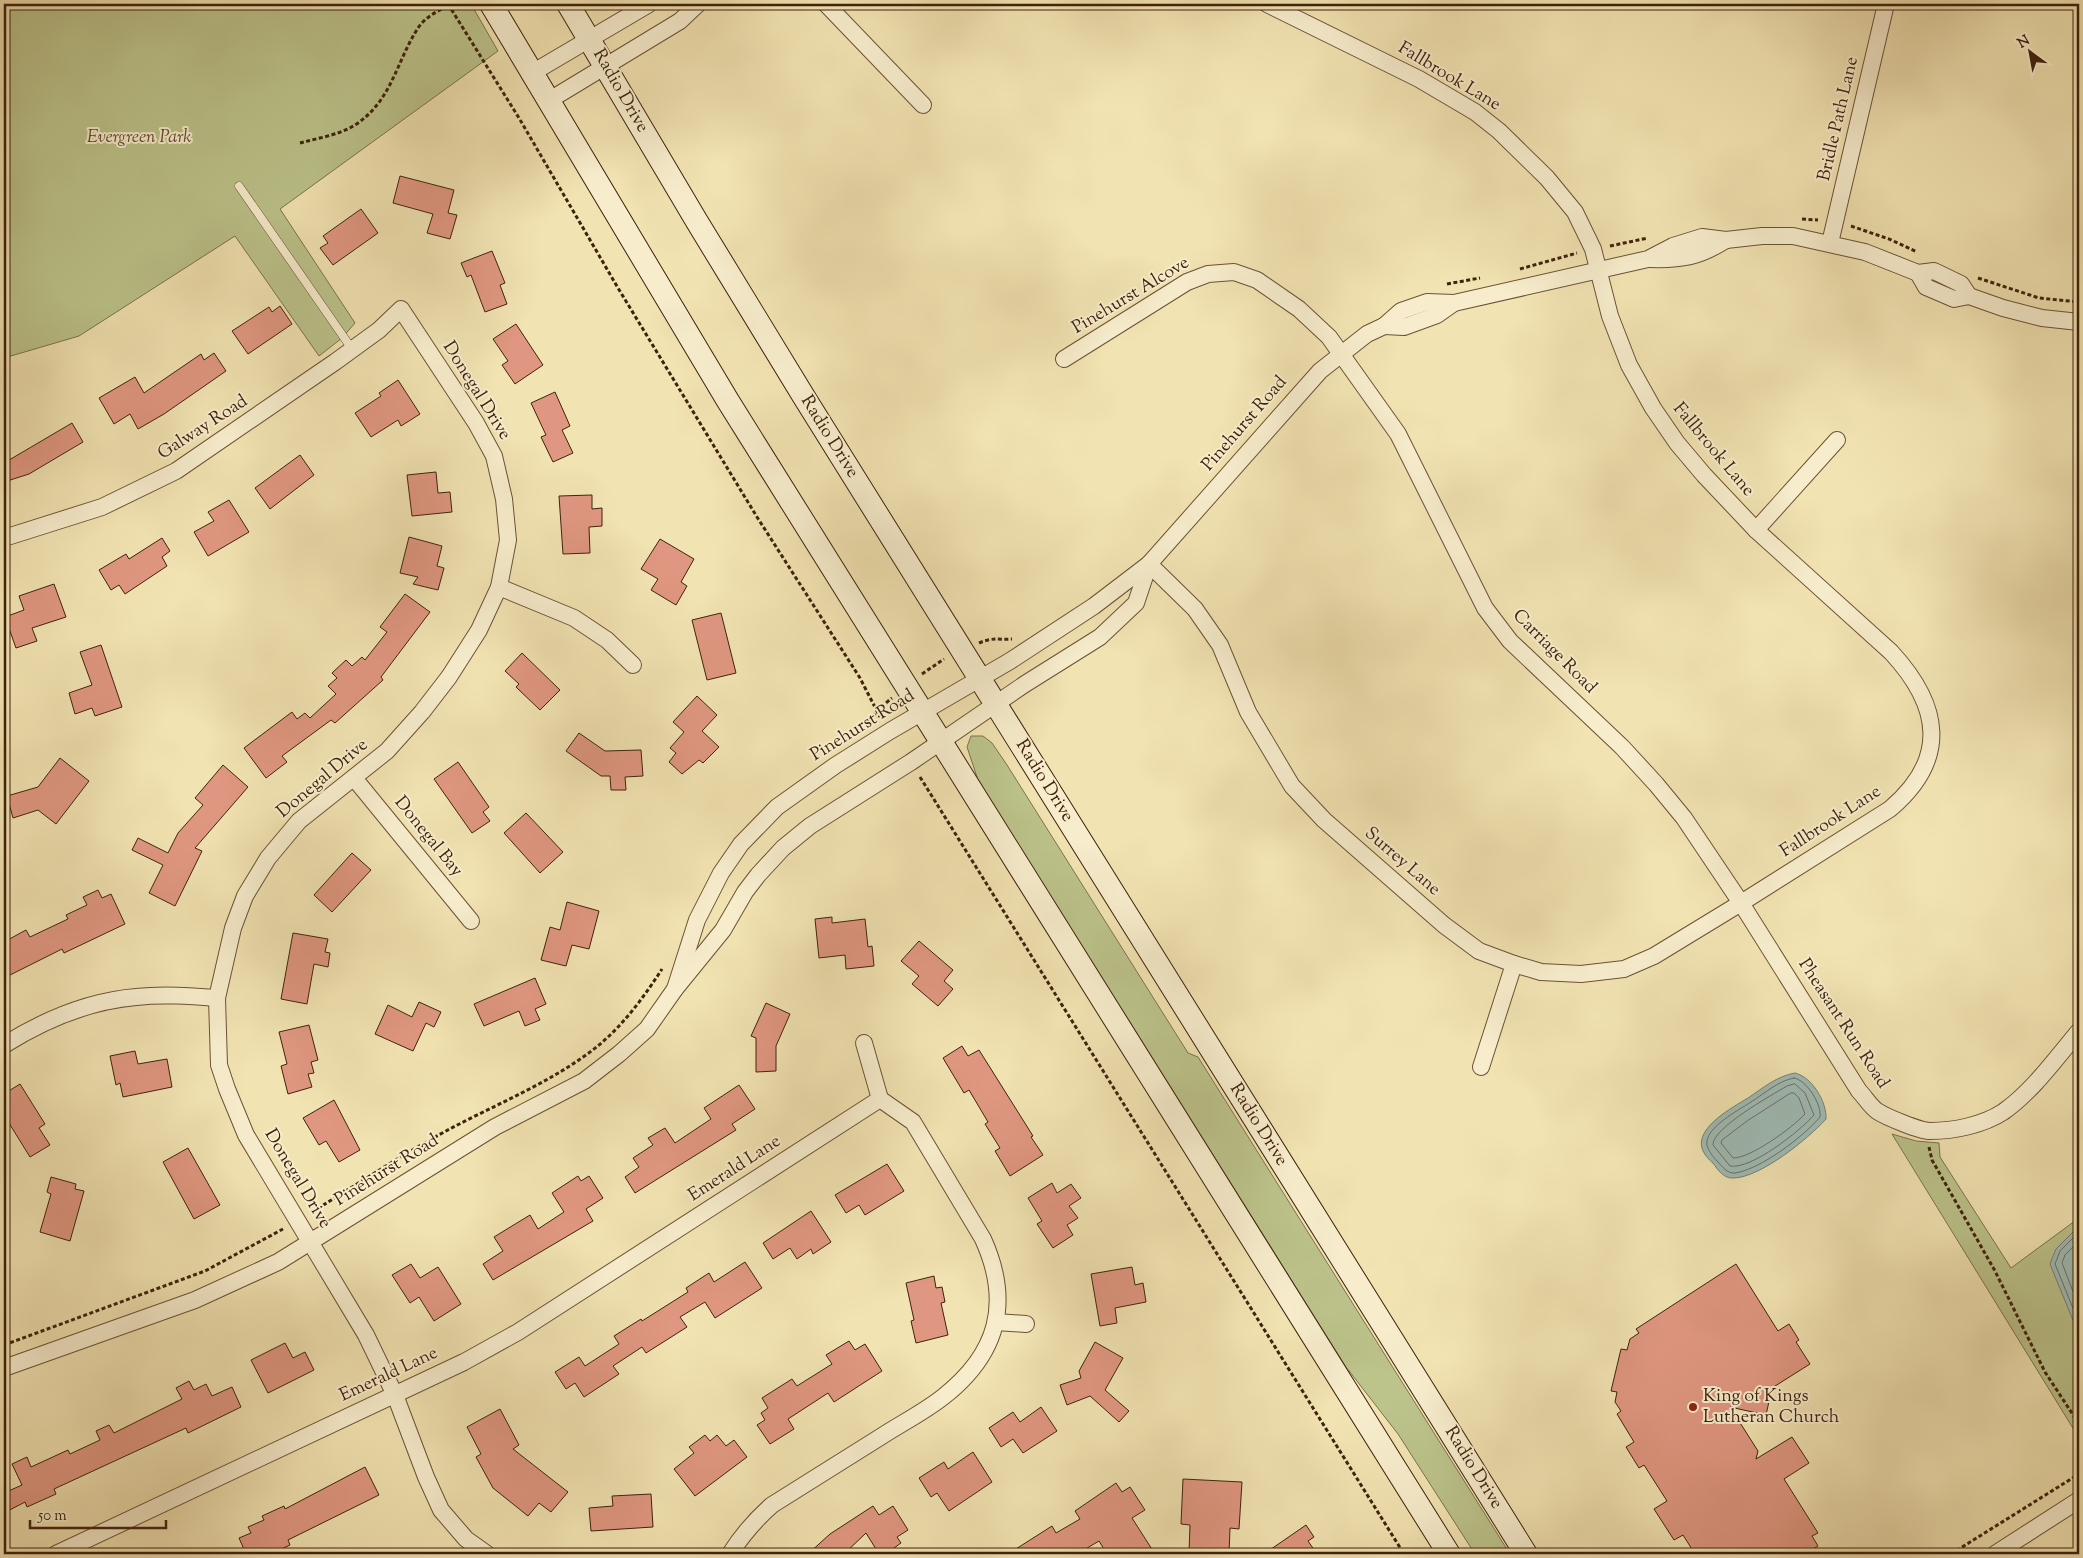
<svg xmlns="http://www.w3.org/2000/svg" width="2083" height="1558" font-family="'Sorts Mill Goudy',serif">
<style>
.green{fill:#bcc38b;stroke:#7d724c}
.water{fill:#9ebcb6;stroke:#787e72}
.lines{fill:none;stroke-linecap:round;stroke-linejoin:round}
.shore{stroke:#6e6f61;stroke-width:1}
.building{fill:#e09781;stroke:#3e220c}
.lane-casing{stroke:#6b5236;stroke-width:9}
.street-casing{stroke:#6b5236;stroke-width:18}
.secondary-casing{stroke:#3e220c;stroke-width:24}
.path{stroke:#3e220c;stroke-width:3;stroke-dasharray:4 2.5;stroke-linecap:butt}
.lane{stroke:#f7edcd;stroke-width:8}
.street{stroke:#f7edcd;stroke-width:16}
.secondary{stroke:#f7edcd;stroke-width:22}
.poi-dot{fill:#8f2418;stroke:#f7edcd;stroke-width:2}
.labels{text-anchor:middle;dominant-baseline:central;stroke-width:4;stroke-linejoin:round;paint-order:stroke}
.street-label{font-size:18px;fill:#3e220c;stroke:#f7edcd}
.park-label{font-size:18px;font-style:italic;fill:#5e4a2c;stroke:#f7edcd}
.poi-label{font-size:18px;fill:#3e220c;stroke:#f7edcd;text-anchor:start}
</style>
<rect width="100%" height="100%" fill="#f2e3b2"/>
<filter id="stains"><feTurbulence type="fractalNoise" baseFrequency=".004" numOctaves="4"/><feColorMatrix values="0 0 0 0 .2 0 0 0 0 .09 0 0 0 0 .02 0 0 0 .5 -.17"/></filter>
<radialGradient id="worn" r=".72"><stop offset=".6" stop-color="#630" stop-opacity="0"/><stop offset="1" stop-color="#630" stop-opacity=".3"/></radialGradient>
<g class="green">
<path d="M4 4H471L498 51 280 209 355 323 342 338 319 356 235 236 79 336 4 358Z"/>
<path d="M971 736H983L992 743 1007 765 1188 1053 1198 1057 1510 1554H1475L1398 1434 1346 1367 978 780 967 747Z"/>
<path d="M1892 1134 1916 1141 1939 1143 1940 1157 2011 1268 2079 1218V1438Z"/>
</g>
<g class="water">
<path d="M1795 1073C1812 1077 1827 1102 1826 1119 1808 1139 1761 1177 1734 1178 1724 1179 1718 1170 1713 1163 1709 1160 1703 1153 1702 1148 1696 1127 1733 1107 1748 1098 1763 1088 1777 1076 1795 1073Z"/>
<path d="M2079 1226V1335L2050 1264 2056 1249Z"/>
</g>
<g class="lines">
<g class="shore">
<path d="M1794 1078C1807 1080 1822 1105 1820 1117 1803 1137 1761 1169 1735 1173 1727 1174 1722 1166 1717 1161 1713 1157 1708 1150 1707 1145 1704 1128 1739 1110 1751 1102 1765 1093 1778 1081 1794 1078Z"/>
<path d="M1795 1084 1805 1093 1814 1115C1800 1131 1751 1170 1730 1166L1713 1145C1712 1128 1772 1095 1787 1086Z"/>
<path d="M1791 1093H1794L1799 1098 1805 1114C1792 1128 1751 1158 1733 1158L1721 1143 1722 1140 1747 1121Z"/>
<path d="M2079 1232 2060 1251 2055 1264 2079 1323"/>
<path d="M2079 1241 2065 1255 2062 1263 2079 1307"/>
</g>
</g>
<g class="building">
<path d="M400 176 454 190 448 213 457 215 450 239 427 233 433 214 393 203Z"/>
<path d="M361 209 378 233 333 265 320 248 328 243 323 236Z"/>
<path d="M492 251 505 283 500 285 507 304 485 312 471 275 467 277 461 263Z"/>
<path d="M280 306 292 324 248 354 232 331 269 307 272 312Z"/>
<path d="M516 324 543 365 515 384 502 365 508 361 493 339Z"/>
<path d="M214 353 226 371 164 414 138 429 130 414 114 424 99 398 135 377 144 393 201 354 204 360Z"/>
<path d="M398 380 420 414 401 426 398 420 371 437 355 413 381 396 379 393Z"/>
<path d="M555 392 570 426 562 430 573 453 553 462 541 437 546 435 531 403Z"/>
<path d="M72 423 83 442 29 474 4 482V463Z"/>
<path d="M300 455 314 475 270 509 255 488Z"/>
<path d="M436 472 438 493 450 492 452 512 412 516 407 475Z"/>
<path d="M592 495V509L602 508V526L589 527 590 553 563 554 559 496Z"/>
<path d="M229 500 249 532 208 556 194 532 214 521 208 512Z"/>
<path d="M409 537 442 546 437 566 444 568 438 590 413 584 418 577 400 573Z"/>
<path d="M162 538 170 551 162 557 167 566 125 594 119 585 111 590 99 570 126 554 129 559Z"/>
<path d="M660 539 694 559 681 582 687 586 676 605 651 590 658 579 641 569Z"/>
<path d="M54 584 66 617 32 628 37 641 16 648 5 617 24 610 19 596Z"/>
<path d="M405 594 430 612 381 677 383 680 335 723 331 720 282 756 287 762 266 778 244 748 292 712 297 719 305 713 310 718 336 694 328 686 337 678 332 673 346 660 352 666 362 657 365 660 387 632 380 627Z"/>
<path d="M721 613 736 673 707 680 692 620Z"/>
<path d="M101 645 122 707 95 716 92 708 75 714 69 693 92 685 80 652Z"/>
<path d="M522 653 560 690 540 710 516 687 519 684 505 671Z"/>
<path d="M697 696 717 715 702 731 719 747 703 763 699 760 682 774 669 762 676 753 670 748 684 732 673 722Z"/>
<path d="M579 733 605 751 641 750 643 776 625 777 626 790H611L610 776H601L566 751Z"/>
<path d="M60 758 89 781 56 824 38 810 13 818 7 796 38 787Z"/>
<path d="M458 762 489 807 483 812 490 821 472 833 434 779Z"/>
<path d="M223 765 248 787 195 848 202 851 175 906 149 893 163 865 132 850 138 838 168 853 178 833 203 805 195 798Z"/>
<path d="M526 813 563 852 540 873 504 833Z"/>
<path d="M352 853 371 870 332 912 314 895Z"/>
<path d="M98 890 102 898 111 894 125 924 64 953 62 949 4 978V942L26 930 30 937 68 919 66 915 87 905 83 897Z"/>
<path d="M567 902 599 911 589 949 572 945 566 966 541 960 550 927 560 930Z"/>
<path d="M832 917V923L865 919 868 947 872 946 874 966 846 969 845 955 819 958 815 919Z"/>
<path d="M293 933 328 939 325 952 330 953 328 967 314 964 307 1004 281 999Z"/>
<path d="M919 941 953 970 944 981 953 989 938 1006 912 984 919 976 901 961Z"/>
<path d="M535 978 546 1004 535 1009 540 1020 525 1026 519 1011 484 1026 474 1004Z"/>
<path d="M419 1002 441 1012 434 1027 426 1023 413 1051 375 1034 388 1005 412 1017Z"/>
<path d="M766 1003 790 1014 776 1046V1071L756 1072V1038L751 1036Z"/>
<path d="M309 1025 318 1060 311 1062 314 1073 308 1074 312 1087 288 1094 281 1066 287 1064 279 1032Z"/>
<path d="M962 1046 968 1056 979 1050 1033 1136 1031 1137 1043 1155 1010 1176 995 1151 1000 1148 985 1124 988 1122 969 1090 964 1093 943 1058Z"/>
<path d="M135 1051 138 1064 167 1059 172 1087 123 1097 120 1083 116 1085 110 1056Z"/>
<path d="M20 1084 45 1124 39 1128 50 1145 30 1157 4 1115V1094Z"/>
<path d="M739 1085 755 1109 732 1124 736 1130 635 1193 625 1177 639 1167 633 1158 653 1145 648 1138 665 1128 675 1143 711 1119 704 1108Z"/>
<path d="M334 1100 360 1150 339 1162 326 1141 319 1145 303 1118Z"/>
<path d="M188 1148 220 1205 194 1219 163 1162Z"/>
<path d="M887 1164 904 1191 865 1215 859 1205 846 1213 835 1195Z"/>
<path d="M578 1176 581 1181 589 1176 603 1198 586 1209 593 1221 493 1280 483 1264 503 1251 494 1237 530 1215 538 1229 564 1212 552 1193Z"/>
<path d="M51 1177 76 1184 75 1189 84 1191 70 1241 40 1232 51 1194 47 1192Z"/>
<path d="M1052 1183 1057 1193 1071 1184 1081 1198 1069 1206 1078 1218 1067 1225 1073 1235 1053 1248 1037 1224 1042 1221 1028 1198Z"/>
<path d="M811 1211 831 1242 813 1254 811 1249 797 1259 790 1248 773 1259 763 1243Z"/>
<path d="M745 1262 762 1288 715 1318 705 1302 680 1317 687 1327 646 1353 642 1347 613 1366 619 1374 584 1397 575 1383 566 1389 555 1372 579 1357 585 1366 619 1344 614 1336 641 1319 642 1321 688 1292 686 1288 709 1273 714 1282Z"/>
<path d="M411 1264 420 1278 438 1267 461 1304 434 1321 419 1297 410 1303 392 1275Z"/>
<path d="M1736 1264 1778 1331 1789 1324 1799 1340 1796 1342 1810 1364 1772 1388 1766 1415 1730 1407 1758 1451 1756 1459 1792 1437 1809 1463 1784 1479 1818 1533 1812 1536 1818 1546 1805 1554H1695L1683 1535 1674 1540 1654 1509 1667 1501 1644 1465 1639 1468 1626 1447 1634 1442 1617 1414 1621 1411 1615 1402 1617 1392 1611 1391 1621 1349 1627 1350 1630 1339 1639 1333 1636 1329Z"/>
<path d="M1132 1267 1135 1285 1143 1283 1146 1302 1115 1308 1117 1323 1100 1326 1091 1274Z"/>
<path d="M934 1276 936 1288 942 1287 945 1302 941 1303 948 1335 916 1343 911 1321 914 1320 906 1283Z"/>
<path d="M849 1341 855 1350 865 1344 882 1371 834 1402 828 1393 788 1419 794 1429 770 1444 757 1425 765 1420 761 1413 768 1408 762 1398 792 1379 797 1386 832 1364 826 1355Z"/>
<path d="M1095 1342 1123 1358 1105 1390 1129 1411 1119 1422 1090 1396 1067 1405 1060 1385 1081 1378 1079 1371Z"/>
<path d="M285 1343 293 1358 305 1352 314 1370 268 1393 251 1360Z"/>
<path d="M189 1381 194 1390 206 1384 212 1396 232 1387 241 1407 188 1433 186 1428 54 1489 56 1494 27 1507 25 1502 4 1513V1493L22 1485 12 1464 27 1457 31 1467 68 1450 70 1454 100 1440 96 1431 109 1425 114 1433 182 1399 176 1388Z"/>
<path d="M1041 1407 1057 1431 1023 1453 1013 1439 1001 1447 989 1428 1013 1412 1020 1422Z"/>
<path d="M500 1409 519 1445 513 1449 568 1492 551 1512 539 1503 528 1516 493 1488 476 1457 481 1454 467 1427Z"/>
<path d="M705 1435 710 1441 717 1435 726 1446 734 1440 747 1457 695 1496 674 1469 694 1453 689 1447Z"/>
<path d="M973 1452 992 1482 949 1511 937 1493 931 1497 919 1478 944 1462 948 1469Z"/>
<path d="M365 1467 379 1495 288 1540 290 1545 271 1554H246L239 1538 251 1533 248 1527 264 1520 262 1516 284 1506 285 1509Z"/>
<path d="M1183 1479 1242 1482 1239 1529 1230 1528 1229 1554 1189 1552 1190 1525 1181 1524Z"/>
<path d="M1116 1483 1122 1492 1130 1487 1145 1510 1132 1518 1155 1554H1107L1099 1541 1077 1554H1008L1052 1526 1056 1533 1080 1519 1075 1511Z"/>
<path d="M651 1494 653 1527 591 1531 589 1508 613 1506 612 1496Z"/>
<path d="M873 1506 879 1515 893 1506 908 1530 897 1537 901 1543 894 1548 897 1554H879L866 1533 844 1554H808L830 1534Z"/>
<path d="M1306 1525 1314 1537 1308 1541 1317 1554H1264Z"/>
</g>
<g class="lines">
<g class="lane-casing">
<path id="lane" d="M239 186 352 349"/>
</g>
<g class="street-casing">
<g id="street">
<path d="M826 4 923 105"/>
<path d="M532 73 649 4"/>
<path d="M548 101 680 21 698 4"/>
<path d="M1830 243 1886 4"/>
<path d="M1650 259C1682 260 1699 257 1726 240"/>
<path d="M1918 273 1926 287 1954 299 1969 296 2003 308 2042 318 2079 322"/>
<path d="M1384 326 1404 327 1437 315 1454 303"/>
<path d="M1064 359 1187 282 1208 274 1234 272 1257 280 1299 309 1329 337 1398 434 1485 608 1510 641 1622 747 1656 784 1684 818 1741 903 1859 1091C1865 1097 1870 1106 1877 1111 1886 1117 1920 1131 1930 1131 1954 1131 1983 1125 2003 1112 2032 1092 2057 1057 2079 1031"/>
<path d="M1756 530 1837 440"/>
<path d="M4 538 102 507 176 471 335 362 379 330 401 309 476 423 494 456 504 499 508 540 499 587 479 630 449 677 422 712 387 751 299 821 268 858 245 896 233 928 217 998 219 1065 227 1089 246 1135 366 1335 395 1395 426 1477 441 1510 466 1539 487 1554"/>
<path d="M1149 564 1195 609 1220 645 1248 712 1292 786 1324 820 1444 925 1479 951 1514 964 1541 972 1581 974 1624 969 1654 956 1741 903 1890 809C1949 759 1941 706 1891 652L1756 530 1704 475 1677 443 1653 408 1629 365 1610 316 1593 249 1575 212 1547 178 1499 131 1475 112 1419 79 1267 4"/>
<path d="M499 587 574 618 607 640 633 665"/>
<path d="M354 778 471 921"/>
<path d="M675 989 697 920 721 873 741 844 777 807 836 765 890 731 1010 661 1094 606 1149 564 1320 371 1367 334 1384 326 1401 311 1427 302 1454 303 1648 259 1673 246 1702 237 1726 240 1762 236H1793L1865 252 1918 273 1934 271 1961 284 1969 296"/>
<path d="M864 1043 880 1099"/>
<path d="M4 1045C44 1020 89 1001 136 997 163 994 190 996 217 998"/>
<path d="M1481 1067 1514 964"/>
<path d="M996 1322 1026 1324"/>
<path d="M4 1368 195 1300 278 1262 495 1127 584 1081 619 1054 647 1029 675 989 723 930 745 892 758 875 783 848 810 826 911 762 1025 684 1100 637 1136 603 1149 564"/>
<path d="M56 1554 464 1362 518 1332 880 1099"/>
<path d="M730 1554C742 1535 755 1520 772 1505 809 1482 845 1459 882 1436 902 1423 924 1412 943 1397 998 1354 1012 1303 983 1239L913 1122 880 1099"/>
<path d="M1995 1554 2079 1500"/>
</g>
</g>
<g class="secondary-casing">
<g id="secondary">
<path d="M491 4 728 401 1449 1554"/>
<path d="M568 4 696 220 804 397 1526 1554"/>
</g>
</g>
<g class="path">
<path d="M448 4 519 118 618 288 757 517 860 678 880 717"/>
<path d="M300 143C318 138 339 135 355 125 392 101 396 62 418 28 425 17 438 11 449 5"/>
<path d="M1802 219 1818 220"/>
<path d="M1851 226 1889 239 1917 252"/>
<path d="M1610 246 1648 238"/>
<path d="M1520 269 1577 253"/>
<path d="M1978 278 2039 298 2079 302"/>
<path d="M1447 284 1480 278"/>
<path d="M979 643C993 637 997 640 1012 639"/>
<path d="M922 674 944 659"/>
<path d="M871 723 876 711 892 698"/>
<path d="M920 777 1404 1554"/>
<path d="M1929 1147 1932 1160 1995 1271 2045 1372 2079 1424"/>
<path d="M312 1212C356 1185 400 1156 446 1131 496 1104 555 1081 599 1045 624 1024 644 997 662 969"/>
<path d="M4 1345 205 1271 283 1229"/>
<path d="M1951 1554 2079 1474"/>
</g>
<use href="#lane" class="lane"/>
<use href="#street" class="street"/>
<use href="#secondary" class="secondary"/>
</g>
<circle class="poi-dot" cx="1693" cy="1407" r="5"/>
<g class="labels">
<g class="street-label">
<text transform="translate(1449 77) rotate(31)">Fallbrook Lane</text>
<text transform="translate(620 91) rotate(60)">Radio Drive</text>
<text transform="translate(1839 119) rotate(-77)">Bridle Path Lane</text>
<text transform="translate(1131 296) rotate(-31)">Pinehurst Alcove</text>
<text transform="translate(476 391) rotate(58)">Donegal Drive</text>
<text transform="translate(1245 424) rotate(-49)">Pinehurst Road</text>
<text transform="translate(203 428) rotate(-33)">Galway Road</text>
<text transform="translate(829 437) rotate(58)">Radio Drive</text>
<text transform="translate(1713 450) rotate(50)">Fallbrook Lane</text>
<text transform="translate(1554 652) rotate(45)">Carriage Road</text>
<text transform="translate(863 726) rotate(-32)">Pinehurst Road</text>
<text transform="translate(323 779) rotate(-40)">Donegal Drive</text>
<text transform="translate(1044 781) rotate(58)">Radio Drive</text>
<text transform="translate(1831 822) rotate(-33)">Fallbrook Lane</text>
<text transform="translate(428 837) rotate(51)">Donegal Bay</text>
<text transform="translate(1402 862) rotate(41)">Surrey Lane</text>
<text transform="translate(1843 1024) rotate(57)">Pheasant Run Road</text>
<text transform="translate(1258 1125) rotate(58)">Radio Drive</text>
<text transform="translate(735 1169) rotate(-33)">Emerald Lane</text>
<text transform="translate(387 1171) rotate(-32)">Pinehurst Road</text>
<text transform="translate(297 1179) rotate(59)">Donegal Drive</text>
<text transform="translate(389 1375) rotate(-25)">Emerald Lane</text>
<text transform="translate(1473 1468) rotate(58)">Radio Drive</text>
</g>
<g class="park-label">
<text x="139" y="138">Evergreen Park</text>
</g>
<g class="poi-label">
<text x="1703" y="1397">King of Kings<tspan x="1703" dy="21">Lutheran Church</tspan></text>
</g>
</g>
<rect width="2083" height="1558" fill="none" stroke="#f2e3b2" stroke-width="20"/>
<rect x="5" y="5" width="2073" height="1548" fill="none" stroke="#3e220c" stroke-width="2.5"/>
<rect x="10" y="10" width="2063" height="1538" fill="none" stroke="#3e220c"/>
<g transform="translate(2030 52) rotate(328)" stroke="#f7edcd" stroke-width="4" paint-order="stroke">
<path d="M0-4L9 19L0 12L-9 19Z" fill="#3e220c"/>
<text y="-8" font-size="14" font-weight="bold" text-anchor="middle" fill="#3e220c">N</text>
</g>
<path d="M30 1520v8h136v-8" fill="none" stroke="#3e220c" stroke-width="2.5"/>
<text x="38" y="1520" font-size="15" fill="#3e220c" stroke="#f7edcd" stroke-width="4" paint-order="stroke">50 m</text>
<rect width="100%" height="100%" filter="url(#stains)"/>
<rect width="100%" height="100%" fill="url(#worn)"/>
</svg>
